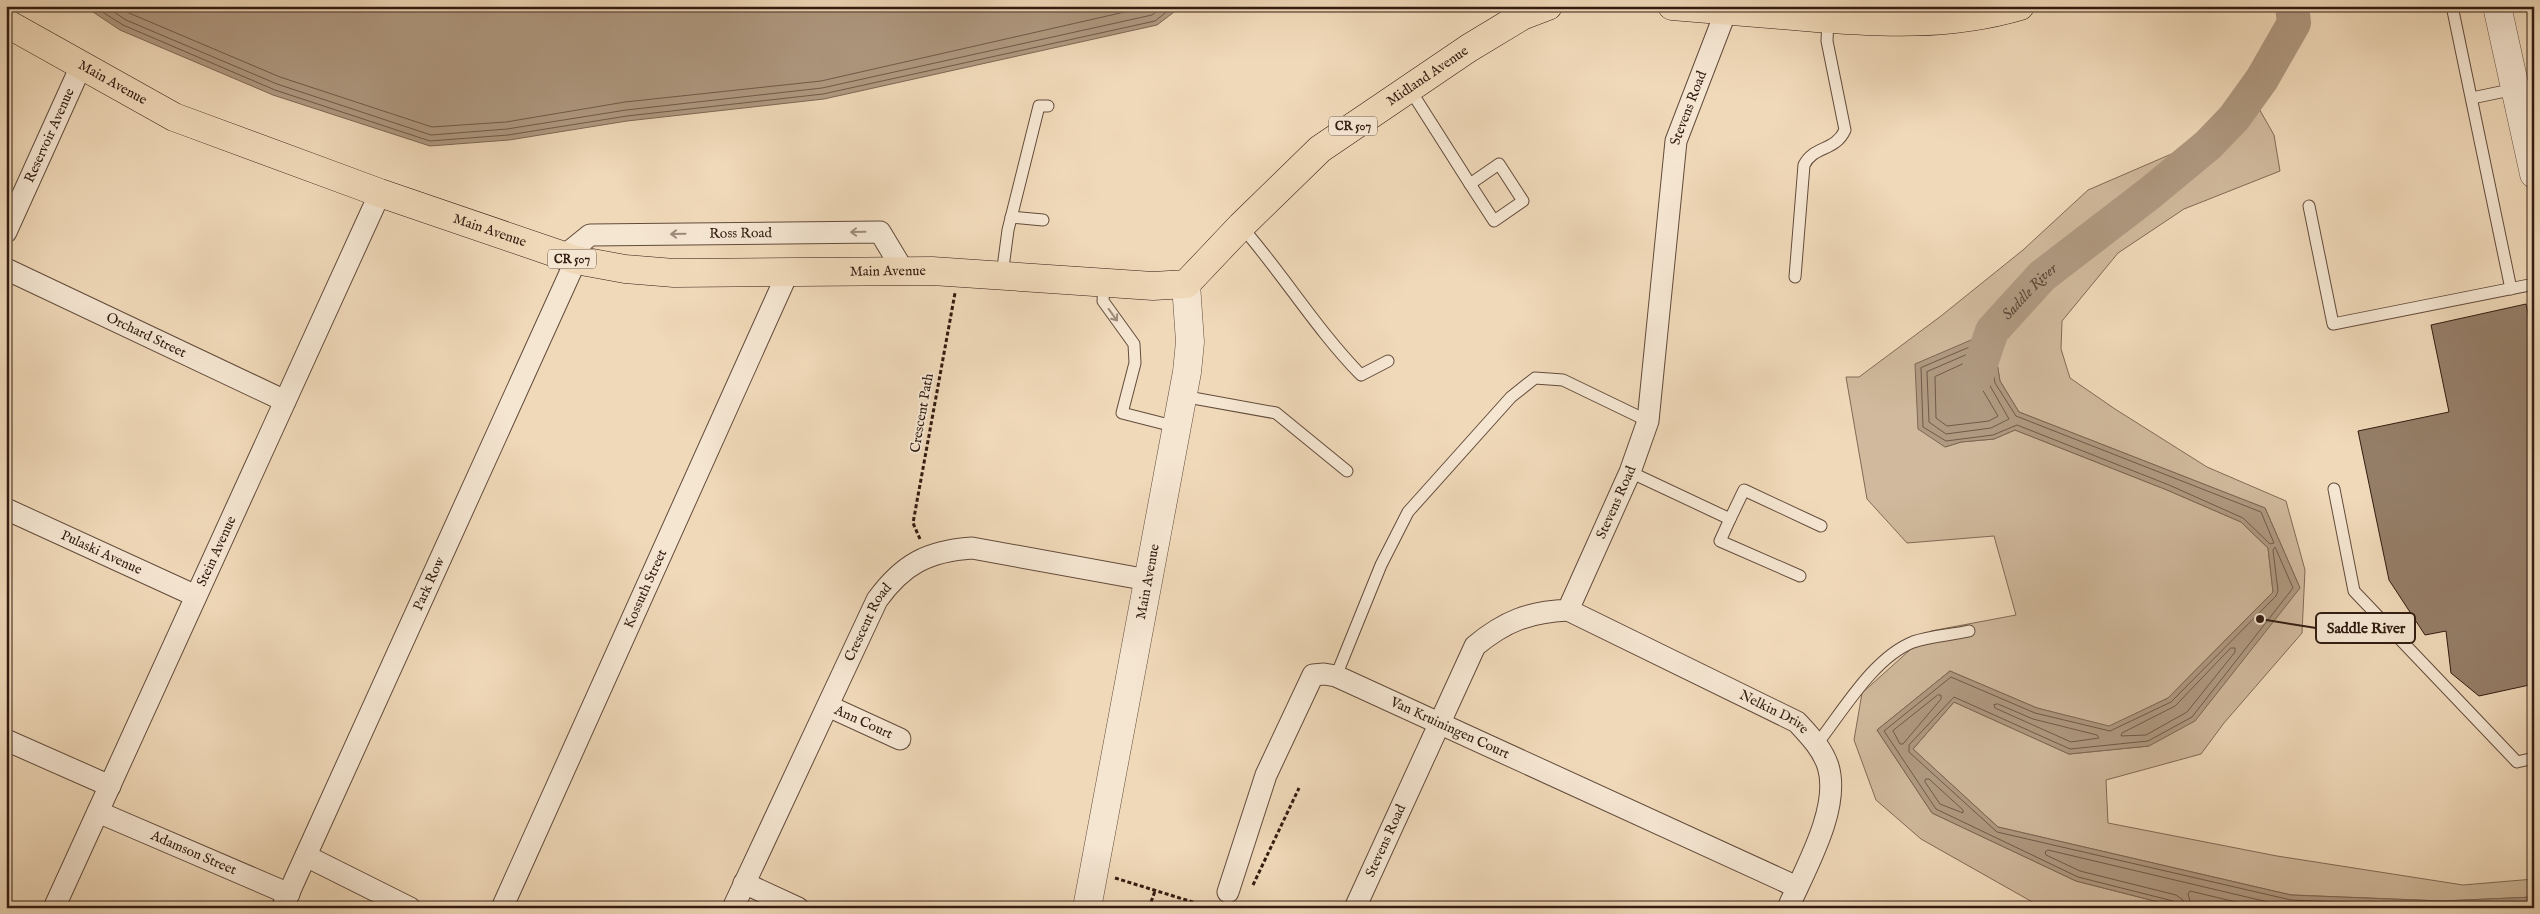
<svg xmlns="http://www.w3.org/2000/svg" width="2540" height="914" font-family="'IM FELL English',serif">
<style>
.green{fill:#d0b99c;stroke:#816a56}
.water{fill:#af9980;stroke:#7d6754}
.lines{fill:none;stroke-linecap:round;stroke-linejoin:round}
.shore{stroke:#705a48;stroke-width:1}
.river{stroke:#af9980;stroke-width:34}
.building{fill:#957e68;stroke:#321c11}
.service-casing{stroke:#624b3b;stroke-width:13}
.minor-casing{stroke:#624b3b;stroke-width:23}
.tertiary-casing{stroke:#624b3b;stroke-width:29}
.primary-casing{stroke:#321c11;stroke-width:29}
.path{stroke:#321c11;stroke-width:3;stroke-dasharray:4 2.5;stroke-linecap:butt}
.service{stroke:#f5e6d2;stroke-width:11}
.minor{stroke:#f5e6d2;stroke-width:21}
.tertiary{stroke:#f5e6d2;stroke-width:28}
.primary{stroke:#f0d9b9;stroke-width:28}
.oneway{stroke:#9d8b7b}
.labels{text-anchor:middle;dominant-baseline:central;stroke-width:4;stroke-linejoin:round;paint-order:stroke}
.shield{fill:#f5e6d2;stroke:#6c594b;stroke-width:1}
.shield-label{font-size:12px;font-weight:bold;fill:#321c11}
.street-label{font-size:14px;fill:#321c11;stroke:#f5e6d2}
.water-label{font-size:15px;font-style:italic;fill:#5e4838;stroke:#f5e6d2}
.leader{fill:none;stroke:#321c11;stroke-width:2}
.callout-dot{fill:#321c11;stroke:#f5e6d2;stroke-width:2}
.callout{fill:#f5e6d2;stroke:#321c11;stroke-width:2}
.callout-label{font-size:15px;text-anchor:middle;font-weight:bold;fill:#321c11}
</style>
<rect width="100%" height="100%" fill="#f0d9b9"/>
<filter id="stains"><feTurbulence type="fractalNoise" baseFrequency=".004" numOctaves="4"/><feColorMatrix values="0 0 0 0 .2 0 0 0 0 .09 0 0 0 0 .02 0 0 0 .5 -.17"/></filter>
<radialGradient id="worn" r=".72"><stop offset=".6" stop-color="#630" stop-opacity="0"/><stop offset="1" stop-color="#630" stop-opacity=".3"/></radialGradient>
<path class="green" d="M2245 84 2274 135 2280 171 2184 209 2118 253 2062 321 2061 349 2070 378 2115 409 2207 467 2286 501 2305 570 2302 633 2224 723 2201 754 2106 780 2108 823 2277 856 2463 885 2534 879V897L2442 901 2291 895 1998 827 1913 749 1954 702 2069 754 2149 746 2300 588 2265 508 2019 412 2000 381 1991 331 1945 447 1961 442 1994 439 2015 430 2167 490 2241 522 2268 548 2273 592 2168 698 2109 727 2037 708 1950 671 1877 730 1932 813 2076 881 2182 908H2043L1921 839 1876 800 1854 740 1862 693 1931 631 2016 615 1994 536 1907 543 1867 499 1846 377H1859L1941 316 2023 250 2088 190 2183 149 2205 135Z"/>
<g class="water">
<path d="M84 6H1182L1157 25 824 99 627 121 509 140 430 146 273 95 120 30Z"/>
<path d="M1992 331 2000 381 2019 412 2265 508 2300 588 2195 721 2149 746 2069 754 1954 702 1913 749 1998 827 2291 895 2442 901 2534 897V908H2182L2076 881 1932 813 1877 730 1950 671 2037 708 2109 726 2168 698 2273 592 2268 548 2241 522 2167 490 2015 430 1994 439 1961 442 1945 447 1918 429 1915 364Z"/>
</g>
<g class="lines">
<g class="shore">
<path d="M93 6 123 25 275 90 430 141 508 135 627 116 823 94 1155 21 1174 6"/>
<path d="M105 6 126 20 277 84 431 135 507 129 626 110 822 88 1152 15 1164 6"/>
<path d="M119 6 129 13 280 77 432 127 506 122 625 102 821 81 1151 6"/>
<path d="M1987 340 1995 383 2016 416 2261 512 2274 543 2270 544 2243 518 2169 485 2017 425 1993 435 1946 441 1923 427 1921 368Z"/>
<path d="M1980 349 1983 350 1989 384 2009 419 1991 428 1946 434 1929 422 1927 372Z"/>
<path d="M1974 359 1977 361 1982 389 1998 416 1989 421 1947 426 1936 418 1935 377Z"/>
<path d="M2231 648H2235V652L2187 712 2146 735 2121 736 2122 733 2175 706Z"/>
<path d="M1938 695H1941V699L1903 744H1900L1893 731Z"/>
<path d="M1998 704 2033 719 2097 735 2099 738 2071 742 1995 708 1994 705Z"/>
<path d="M1926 779H1929L1963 810V813L1940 804 1925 782Z"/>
<path d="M2178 908 2173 901 2078 877 1936 809 1884 731 1951 677 2035 713 2110 731 2171 702 2276 596 2278 591 2273 550 2275 547 2293 588 2192 717 2148 741 2070 749 1954 697 1909 745V752L1997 832 2291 900 2442 906 2534 902"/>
<path d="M2184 908 2183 900 2176 895 2080 871 2046 855 2045 852 2048 850 2289 907 2352 908"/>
<path d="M2192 908 2188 894 2190 891 2261 908"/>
</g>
<path class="river" id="s1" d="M1977 375 1992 331 2042 276 2150 193 2208 145 2234 118 2262 79 2294 23 2292 6"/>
</g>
<g class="building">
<path d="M2526 304 2534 341V684L2479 696 2451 673 2446 631 2425 635 2389 580 2358 431 2449 412 2431 325Z"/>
<path d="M1004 904 1026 908H1003Z"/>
</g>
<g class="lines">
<g class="service-casing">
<g id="service">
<path d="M2452 6 2511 289"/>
<path d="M1409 88 1470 184"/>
<path d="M2472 98 2515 89"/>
<path d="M1499 164 1523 201 1494 221 1470 184Z"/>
<path d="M2309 206 2333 324 2534 284"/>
<path d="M1011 217 1043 220"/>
<path d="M1241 226C1283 274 1316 329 1361 375L1388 361"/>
<path d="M1002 275 1008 230 1039 106H1048"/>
<path d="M1795 277 1804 165C1814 145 1835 152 1845 130L1827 41 1828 19"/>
<path d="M1104 283 1103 301 1134 344 1135 363 1122 413 1177 427"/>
<path d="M1182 396 1276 413 1347 471"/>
<path d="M1630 472 1730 519 1720 541 1800 576"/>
<path d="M2334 489 2354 591 2517 762 2534 758"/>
<path d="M1730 519 1744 490 1821 526"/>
<path d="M1336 676 1381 565 1408 512 1511 397 1535 378 1563 380 1648 421"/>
<path d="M1817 744C1843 711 1873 658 1913 642 1930 636 1951 635 1969 631"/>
</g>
</g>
<g class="minor-casing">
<g id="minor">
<path id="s2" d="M6 232 81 66"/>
<path id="s3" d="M564 256 590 235 880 232 903 270"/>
<path id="s4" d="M6 269 285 401"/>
<path id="s5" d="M6 509 196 596"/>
<path id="s6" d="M1568 610 1797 722C1809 735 1822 748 1828 766 1841 808 1805 869 1788 908"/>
<path id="s7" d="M828 706 900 739"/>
<path d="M6 740 110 786"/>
<path id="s8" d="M98 812 289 894"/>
<path d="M306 856 410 908"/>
<path d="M744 883 798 908"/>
<path id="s9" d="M1228 892 1266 775 1313 675 1324 674 1336 676 1797 887"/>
<path id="s10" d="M54 908 380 193"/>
<path id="s11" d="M282 908 576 260"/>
<path id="s12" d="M502 908 789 270"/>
<path id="s13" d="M733 908 877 600C903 564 928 551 972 548L1148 580"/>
<path id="s14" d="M1355 908 1475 646C1505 621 1529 612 1568 610L1630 472 1648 421 1676 141 1726 11"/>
</g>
</g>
<g class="tertiary-casing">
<g id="tertiary">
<path d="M2497 6 2534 174"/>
<path id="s15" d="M1087 908 1187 372 1190 342 1186 284"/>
</g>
</g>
<g class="primary-casing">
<g id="primary">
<path d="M1672 6C1716 10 1761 13 1805 17 1878 23 1949 27 2020 6"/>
<path id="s16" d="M6 23 174 117 380 193 576 260 625 269 674 273 932 271 1153 286 1186 284 1241 226 1320 149 1469 48 1522 16 1548 6"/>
</g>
</g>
<g class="path">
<path d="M920 539 913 523 955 293"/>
<path d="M1115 878 1212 908"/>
<path d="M1253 885 1299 788"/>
<path d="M1149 908 1155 891"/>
</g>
<use href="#service" class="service"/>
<use href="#minor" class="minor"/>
<use href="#tertiary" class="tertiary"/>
<use href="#primary" class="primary"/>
</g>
<defs><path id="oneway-shaft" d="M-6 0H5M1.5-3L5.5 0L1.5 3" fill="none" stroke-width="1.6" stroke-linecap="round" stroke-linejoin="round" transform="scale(1.25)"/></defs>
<g class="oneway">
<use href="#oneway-shaft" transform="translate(858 232) rotate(179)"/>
<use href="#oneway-shaft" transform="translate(678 234) rotate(179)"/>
<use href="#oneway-shaft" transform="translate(1113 315) rotate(54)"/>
</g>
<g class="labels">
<g class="shield">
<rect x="1329" y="116.5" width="48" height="19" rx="4"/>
<rect x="548" y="249.5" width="48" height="19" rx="4"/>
</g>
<g class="shield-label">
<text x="1353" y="126">CR 507</text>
<text x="572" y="259">CR 507</text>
</g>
<g class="street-label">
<text stroke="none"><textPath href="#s16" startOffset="1551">Midland Avenue</textPath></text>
<text stroke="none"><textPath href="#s16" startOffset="122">Main Avenue</textPath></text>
<text stroke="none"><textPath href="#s14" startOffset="912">Stevens Road</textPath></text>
<text stroke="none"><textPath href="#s2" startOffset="106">Reservoir Avenue</textPath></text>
<text stroke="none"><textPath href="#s16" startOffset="528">Main Avenue</textPath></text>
<text stroke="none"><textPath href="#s3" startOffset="184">Ross Road</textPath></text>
<text stroke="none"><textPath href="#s16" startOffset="932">Main Avenue</textPath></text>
<text stroke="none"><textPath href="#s4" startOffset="155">Orchard Street</textPath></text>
<text transform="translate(922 413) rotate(-80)">Crescent Path</text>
<text stroke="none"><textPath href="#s14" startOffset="508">Stevens Road</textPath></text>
<text stroke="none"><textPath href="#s10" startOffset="392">Stein Avenue</textPath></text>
<text stroke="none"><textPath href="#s5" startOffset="105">Pulaski Avenue</textPath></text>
<text stroke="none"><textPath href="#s15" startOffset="332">Main Avenue</textPath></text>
<text stroke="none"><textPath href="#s11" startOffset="356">Park Row</textPath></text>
<text stroke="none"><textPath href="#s12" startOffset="350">Kossuth Street</textPath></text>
<text stroke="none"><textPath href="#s13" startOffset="316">Crescent Road</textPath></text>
<text stroke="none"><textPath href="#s6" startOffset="230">Nelkin Drive</textPath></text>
<text stroke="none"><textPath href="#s7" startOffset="39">Ann Court</textPath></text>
<text stroke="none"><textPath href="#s9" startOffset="382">Van Kruiningen Court</textPath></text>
<text stroke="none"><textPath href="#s14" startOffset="74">Stevens Road</textPath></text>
<text stroke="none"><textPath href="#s8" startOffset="104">Adamson Street</textPath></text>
</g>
<g class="water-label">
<text stroke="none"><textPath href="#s1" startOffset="101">Saddle River</textPath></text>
</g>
</g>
<path class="leader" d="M2260 619L2316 628"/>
<circle class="callout-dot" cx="2260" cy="619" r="5"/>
<rect class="callout" x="2316" y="613" width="99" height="30" rx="5"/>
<g class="callout-label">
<text x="2366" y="633">Saddle River</text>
</g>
<rect width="2540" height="914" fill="none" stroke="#f0d9b9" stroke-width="25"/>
<rect x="8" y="8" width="2525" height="899" fill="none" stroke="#321c11" stroke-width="2.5"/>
<rect x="12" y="12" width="2515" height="889" fill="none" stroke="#321c11"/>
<rect width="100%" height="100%" filter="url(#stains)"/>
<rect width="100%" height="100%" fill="url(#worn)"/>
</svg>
